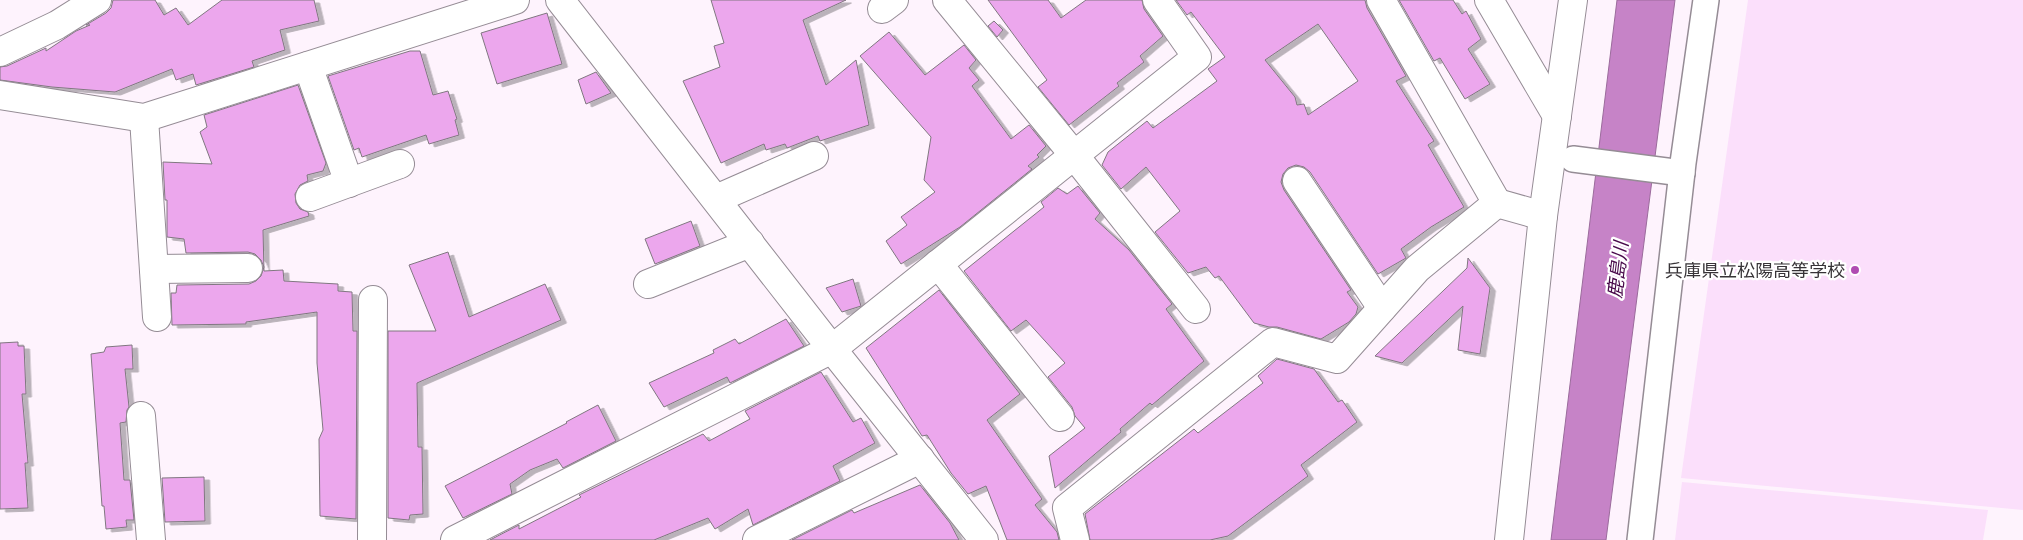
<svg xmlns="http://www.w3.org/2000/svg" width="2023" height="540" font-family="'Space Grotesk','Noto Sans JP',sans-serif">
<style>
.green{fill:#fbdffb}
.water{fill:#c683c7;stroke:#9b6b9c}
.building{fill:#eca7ed;stroke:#807780;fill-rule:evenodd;filter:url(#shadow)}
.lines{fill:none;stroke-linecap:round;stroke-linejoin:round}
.pedestrian-casing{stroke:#958c95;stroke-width:28}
.minor-casing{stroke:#958c95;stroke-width:30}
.pedestrian{stroke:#fff;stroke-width:25}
.minor{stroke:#fff;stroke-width:28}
.poi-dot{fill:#b04cb2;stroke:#fff;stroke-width:2}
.labels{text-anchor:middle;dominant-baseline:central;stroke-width:4.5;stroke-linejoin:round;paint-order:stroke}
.poi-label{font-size:18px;fill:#373337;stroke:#fff;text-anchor:end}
.water-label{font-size:19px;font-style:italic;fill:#470849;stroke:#fff}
</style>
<defs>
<filter id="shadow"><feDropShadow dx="5.5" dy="3" stdDeviation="0" flood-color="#0004"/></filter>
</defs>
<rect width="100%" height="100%" fill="#fef3fd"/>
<g class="green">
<path d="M1748 0H2023V510L1681 478Z"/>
<path d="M1682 482 1988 510 1983 540H1675Z"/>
</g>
<path class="water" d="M1617 0H1675L1606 540H1551Z"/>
<g class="building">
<path d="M113 0H155L164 15 176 8 188 25 222 0H314L319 21 280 30 285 50 252 61 254 67 196 85 193 74 176 80 172 69 115 92 52 87 0 80V67L7 66 46 48V51L76 31 90 25H86L106 13 111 8Z"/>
<path d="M711 0H846L803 20 826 85 856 60 869 125 820 141 818 136 787 148 785 144 766 150 764 144 721 163 683 81 720 67 714 46 724 43Z"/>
<path d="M988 0H1048L1061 18 1086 0H1142L1144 9 1163 36 1140 56 1144 62 1117 83 1119 86 1069 125 1038 87 1047 80Z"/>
<path d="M1176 0H1365L1367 8 1406 76 1396 81 1434 141 1428 145 1464 207 1431 227 1401 249 1406 258 1378 274 1310 172 1304 167 1296 165 1288 168 1283 174 1281 182 1284 190 1351 290 1347 292 1358 307 1356 314 1349 322 1321 339 1277 327H1269L1254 323 1219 276 1215 278 1206 267 1188 273 1155 232 1180 211 1146 167 1121 189 1102 165 1108 152 1147 121 1153 128 1217 81 1208 69 1225 57 1191 12 1187 15ZM1318 24 1358 81 1308 115 1304 104 1297 105 1295 97 1265 60Z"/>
<path d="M1399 0H1453L1462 14 1466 11 1481 39 1468 49 1490 84 1465 99 1440 58 1434 61Z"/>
<path d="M547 13 562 64 497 84 481 33Z"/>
<path d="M994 21 1003 30 997 37 988 26Z"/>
<path d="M889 32 925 75 964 45 976 60 969 68 979 80 972 86 1011 139 1029 125 1046 146 1037 155 1039 157 1028 166 1032 169 960 227 901 264 886 241 907 225 901 217 935 192 924 180 931 137 860 56Z"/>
<path d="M410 51H420L433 95 448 91 457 119 455 120 459 135 429 144 426 135 362 157 359 148 354 150 328 76Z"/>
<path d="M596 72 611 93 586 104 578 80Z"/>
<path d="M298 85 326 163 323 171 307 175 308 181 300 185 295 194 296 203 300 209 308 212 309 216 263 230 264 271 283 270 284 281 338 284V291L352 292 353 331H357L356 519 320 516 319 439 323 430 317 363V312L246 322V324L172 325 171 293H176L177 285 249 284 256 281 261 276 264 267 261 260 255 254 248 252 186 253 184 239 167 237V200H165L163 162 212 164 200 132 207 127 204 115Z"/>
<path d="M1078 186 1100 213 1095 219 1129 250 1172 304 1166 309 1204 361 1152 405 1150 403 1120 429 1121 432 1055 488 1049 456 1085 428 1075 416 1072 407 1048 377 1065 363 1026 320 1011 331 964 271 1044 207 1041 202 1058 188 1067 194Z"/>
<path d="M691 221 700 246 655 264 645 239Z"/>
<path d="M448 252 469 317 545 284 561 320 417 383 418 447H422L423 514 410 515 409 520 388 518V331H436L409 265Z"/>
<path d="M1468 258 1490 288 1480 354 1458 350 1463 306 1402 363 1375 356 1467 268Z"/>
<path d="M853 279 861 306 842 312 826 288Z"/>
<path d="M939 290 1020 394 987 420 1042 499 1035 505 1057 532 1059 540H1007L986 486 968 494 951 473 927 435 922 436 866 348Z"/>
<path d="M786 319 804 346 730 383 727 377 664 407 649 383 714 353 713 350 735 339 739 344Z"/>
<path d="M18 342V346H24L26 394H22L28 463H25L28 508 0 509V343Z"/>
<path d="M132 345 133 369H125L129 407 127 410 126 422 120 423 124 480H130L134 520H126L127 527 106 529 104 506H102L91 354 104 352 106 347Z"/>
<path d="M1277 359 1314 369 1338 402 1342 400 1357 422 1301 465 1308 476 1228 536 1210 540H1090L1085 514 1194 429 1198 433 1263 383 1258 376Z"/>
<path d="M821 372 853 422 861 418 875 443 833 466 840 481 753 525 748 509 715 529 708 518 654 540H490L519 525V529L581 497 579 495 703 434 709 441 750 419 745 411Z"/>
<path d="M598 405 616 441 563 468 557 459 530 470 510 484 512 494 463 518 445 486 567 423 566 422Z"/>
<path d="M204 477 205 521 165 522 162 478Z"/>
<path d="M920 485 950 523 959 540H792L852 510 854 513Z"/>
</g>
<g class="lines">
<g class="pedestrian-casing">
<g id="pedestrian">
<path d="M1573 159 1682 173"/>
<path d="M1640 540 1683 163 1706 0"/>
</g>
</g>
<g class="minor-casing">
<g id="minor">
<path d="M560 0 832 349 984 540"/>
<path d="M947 0 1074 155 1196 309"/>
<path d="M1489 0 1557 116"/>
<path d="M882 9 894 0"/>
<path d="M0 52 57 25 97 0"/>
<path d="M308 66 349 183"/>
<path d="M0 95 144 118 515 0"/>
<path d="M144 118 157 317"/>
<path d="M1297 181 1382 308"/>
<path d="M310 197 400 164"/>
<path d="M716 199 814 156"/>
<path d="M1497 203 1543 216"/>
<path d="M938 264 1060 417"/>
<path d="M154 269 248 268"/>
<path d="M648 284 750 243"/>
<path d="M141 416 151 540"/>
<path d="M372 540 373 300"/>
<path d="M455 540 832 349 1197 57 1157 0"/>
<path d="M757 540 920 459"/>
<path d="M1075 540 1067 508 1273 342 1337 359 1417 269 1497 203 1381 0"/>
<path d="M1509 540 1543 216 1573 0"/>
</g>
</g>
<use href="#pedestrian" class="pedestrian"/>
<use href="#minor" class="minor"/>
</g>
<circle class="poi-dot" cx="1855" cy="270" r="5"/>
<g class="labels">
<g class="poi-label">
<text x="1845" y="270">兵庫県立松陽高等学校</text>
</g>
<g class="water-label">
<text transform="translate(1618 270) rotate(-83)">鹿島川</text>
</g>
</g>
</svg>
